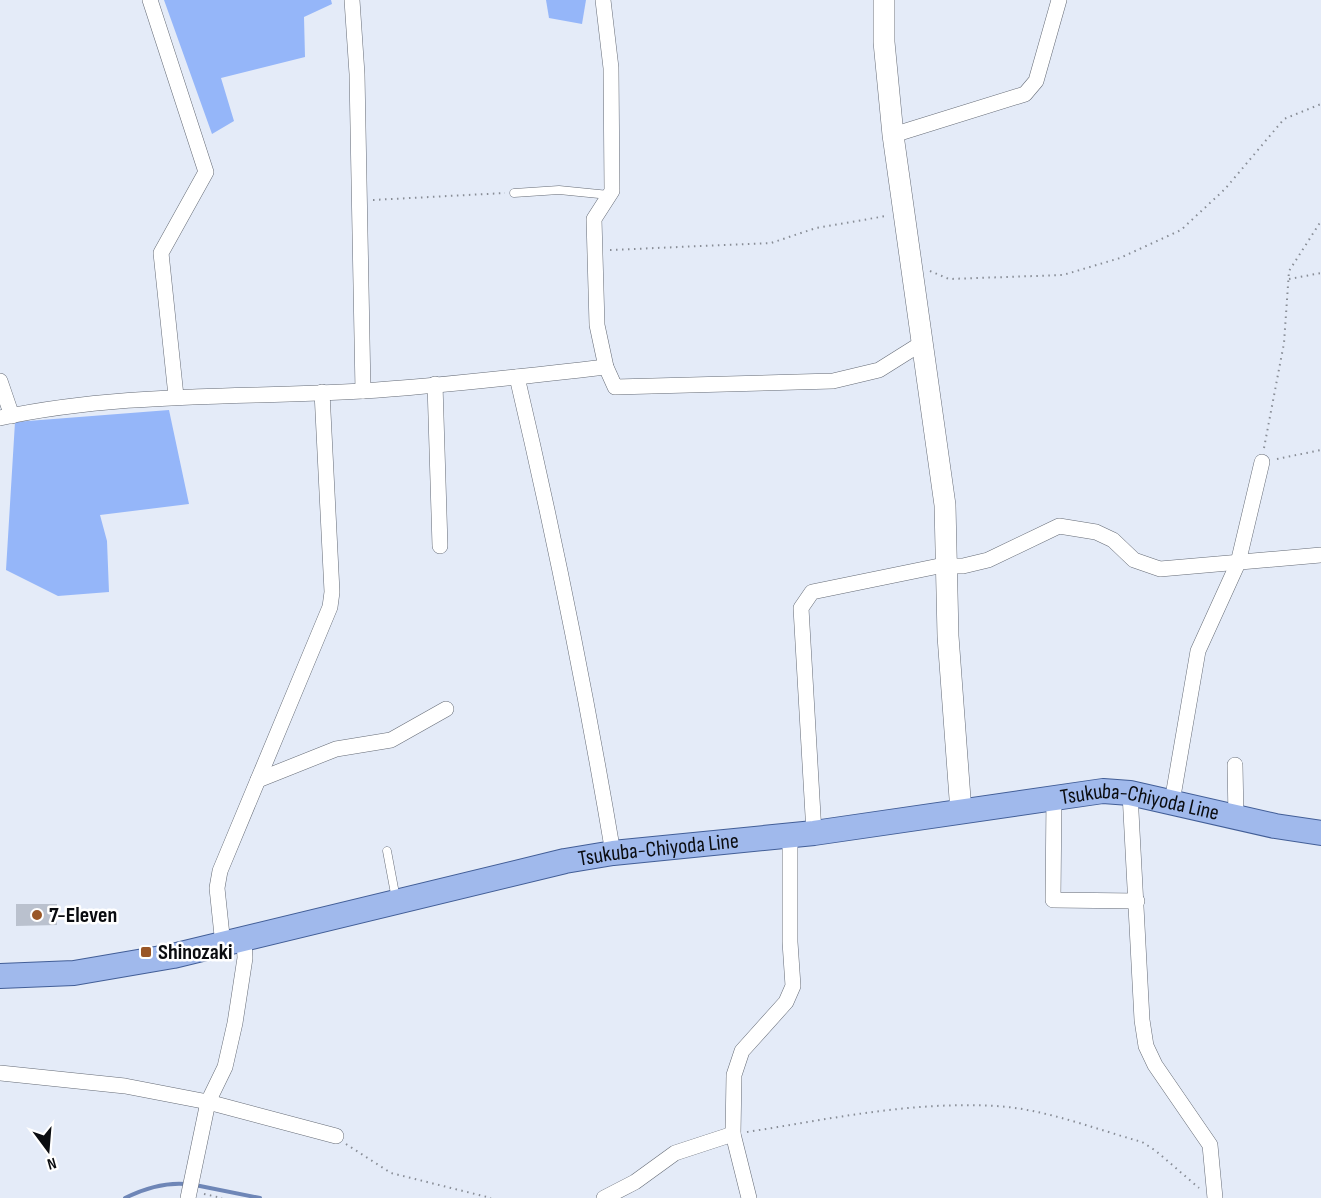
<svg xmlns="http://www.w3.org/2000/svg" width="1321" height="1198" font-family="'Sofia Sans Condensed',sans-serif">
<style>
.forest{fill:#95b6f9}
.lines{fill:none;stroke-linecap:round;stroke-linejoin:round}
.stream{stroke:#6e86b7;stroke-width:4}
.building{fill:#bac1ce}
.lane-casing{stroke:#656b76;stroke-width:9}
.street-casing{stroke:#656b76;stroke-width:16}
.secondary-casing{stroke:#656b76;stroke-width:22}
.primary-casing{stroke:#425e97;stroke-width:26}
.path{stroke:#888d96;stroke-width:2;stroke-dasharray:1.5 4.5;stroke-linecap:butt}
.lane{stroke:#fff;stroke-width:8}
.street{stroke:#fff;stroke-width:15}
.secondary{stroke:#fff;stroke-width:21}
.primary{stroke:#a0b9ec;stroke-width:24}
.poi-dot{fill:#995626;stroke:#fff;stroke-width:2}
.labels{text-anchor:middle;dominant-baseline:central;stroke-width:5;stroke-linejoin:round;paint-order:stroke}
.street-label{font-size:22px;fill:#0a0c10;stroke:#fff}
.poi-label{font-size:22px;font-weight:bold;fill:#0a0c10;stroke:#fff;text-anchor:start}
</style>
<rect width="100%" height="100%" fill="#e4ebf8"/>
<g class="forest">
<path d="M164 0H331L332 4 304 17 305 57 221 78 234 121 212 134Z"/>
<path d="M546 0H586L582 24 549 18Z"/>
<path d="M169 410 189 504 100 515 107 541 109 592 58 596 6 570 15 422Z"/>
</g>
<g class="lines">
<g class="stream">
<path d="M195 1185 260 1198"/>
<path d="M125 1198C145 1188 165 1182 187 1184"/>
</g>
</g>
<path class="building" d="M16 904H57V925L16 926Z"/>
<g class="lines">
<g class="lane-casing">
<g id="lane">
<path d="M514 193 559 190 609 195"/>
<path d="M387 851 396 899"/>
</g>
</g>
<g class="street-casing">
<g id="street">
<path d="M150 0 206 172 161 253 176 396"/>
<path d="M352 0 357 74 363 391"/>
<path d="M603 0 611 68 612 191 594 219 597 325 606 367 615 387 833 381 879 370 922 343"/>
<path d="M893 135 1025 94 1036 81 1059 0"/>
<path d="M517 377C554 534 586 693 613 853"/>
<path d="M0 381 12 416"/>
<path d="M435 384 440 546"/>
<path d="M0 418C120 392 240 398 362 391 443 386 525 376 606 367"/>
<path d="M1235 765 1236 817"/>
<path d="M258 780 336 749 391 740 446 709"/>
<path d="M1130 793 1142 1020 1146 1046 1155 1065 1210 1145 1215 1198"/>
<path d="M1054 796 1053 900 1137 901"/>
<path d="M1172 802 1198 651 1238 563 1262 462"/>
<path d="M814 833 801 608 812 592 939 566H963L988 560 1059 526 1096 532 1113 540 1134 560 1160 569 1321 555"/>
<path d="M223 945 217 888 220 871 330 607 332 592 322 392"/>
<path d="M0 1073 125 1086 208 1102 336 1136"/>
<path d="M188 1198 208 1102 225 1067 235 1023 245 958 244 940"/>
<path d="M604 1198 635 1182 675 1153 733 1134"/>
<path d="M749 1198 733 1134 734 1075 742 1051 786 1002 793 986 790 942V836"/>
</g>
</g>
<g class="secondary-casing">
<path id="secondary" d="M884 0V42L893 135 945 505 948 636 961 812"/>
</g>
<g class="primary-casing">
<g id="primary">
<path id="s1" d="M0 976 74 973 173 956 565 861 613 853 814 833 1103 791 1130 793 1275 826 1321 833"/>
</g>
</g>
<g class="path">
<path d="M373 200 505 193"/>
<path d="M610 250 771 243 816 228 886 216"/>
<path d="M930 271 949 279 1063 275 1120 258 1181 230 1225 189 1284 119 1321 104"/>
<path d="M1289 279 1321 273"/>
<path d="M1264 448 1284 343 1289 271 1321 221"/>
<path d="M1277 459 1321 450"/>
<path d="M747 1132C830 1119 912 1101 996 1106 1045 1109 1095 1129 1142 1142L1156 1151 1199 1188"/>
<path d="M346 1144 391 1173 491 1198"/>
<path d="M204 1194 222 1198"/>
</g>
<use href="#lane" class="lane"/>
<use href="#street" class="street"/>
<use href="#secondary" class="secondary"/>
<use href="#primary" class="primary"/>
</g>
<g class="poi-dot">
<circle cx="37" cy="915" r="6"/>
<rect x="140" y="946" width="12" height="12" rx="3"/>
</g>
<g class="labels">
<g class="street-label">
<text stroke="none"><textPath href="#s1" startOffset="1158">Tsukuba-Chiyoda Line</textPath></text>
<text stroke="none"><textPath href="#s1" startOffset="672">Tsukuba-Chiyoda Line</textPath></text>
</g>
<g class="poi-label">
<text x="49" y="915">7-Eleven</text>
<text x="158" y="952">Shinozaki</text>
</g>
</g>
<g transform="translate(48 1150) rotate(164)" stroke="#ffffff" stroke-width="4.5" paint-order="stroke">
<path d="M0-4.5L10 22L0 15L-10 22Z" fill="#0a0c10"/>
<text y="-9" font-size="16" font-weight="bold" text-anchor="middle" fill="#0a0c10">N</text>
</g>
</svg>
